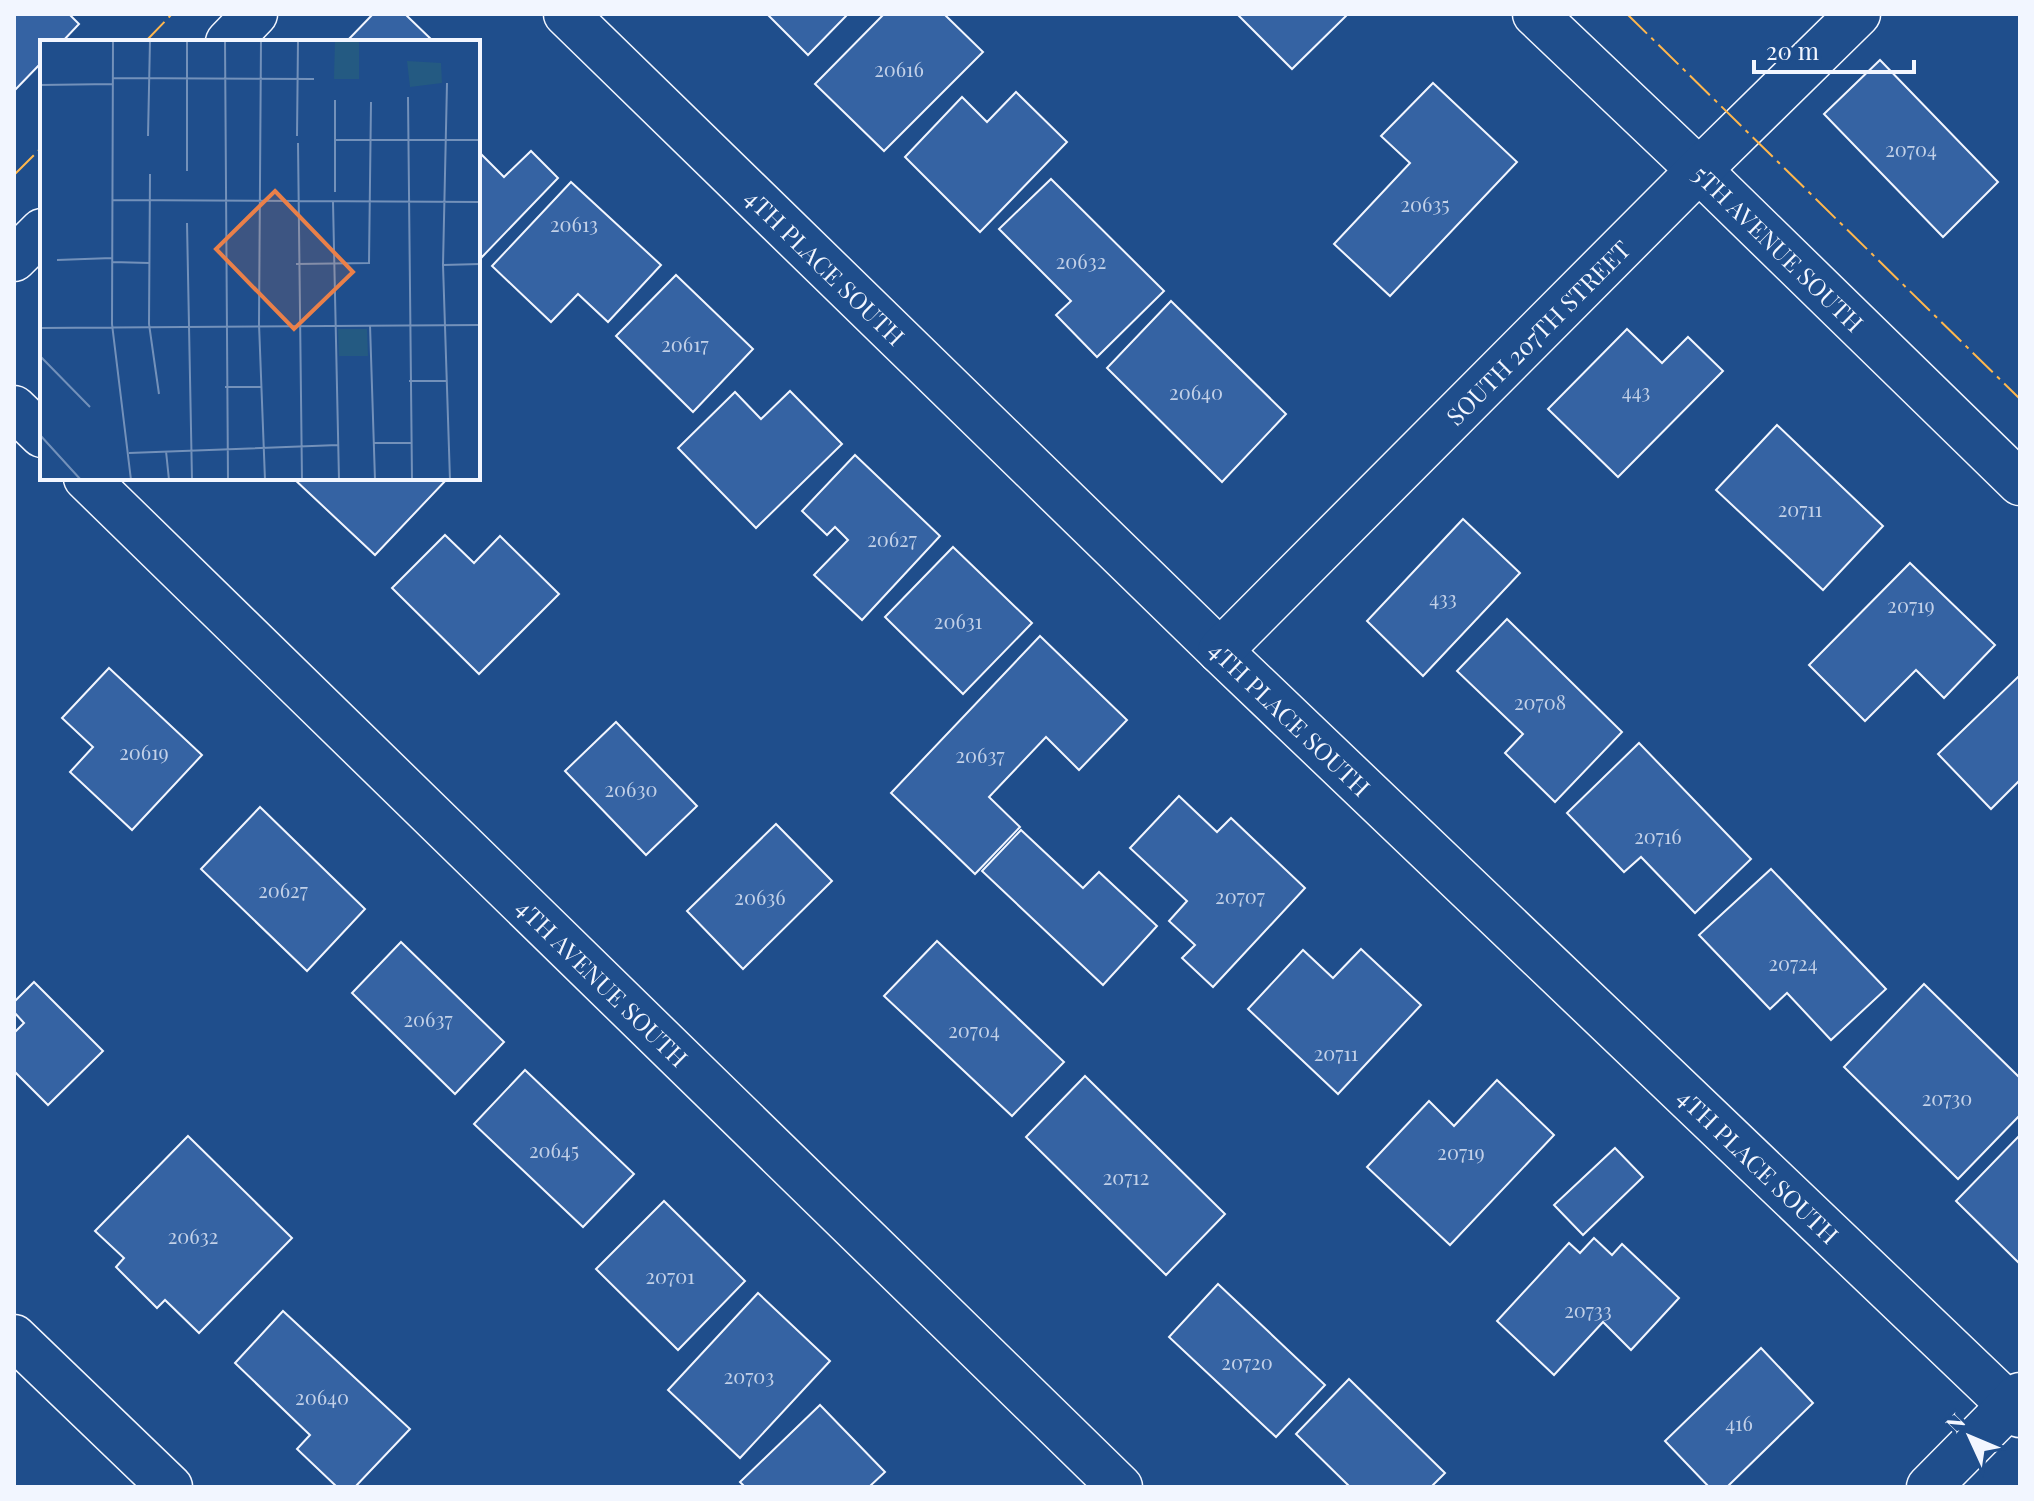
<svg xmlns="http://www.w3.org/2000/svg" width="2034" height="1501" font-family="'Playfair Display',serif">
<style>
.building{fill:#3563a3;stroke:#f2f6ff;stroke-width:2}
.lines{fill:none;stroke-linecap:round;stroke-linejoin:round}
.minor-casing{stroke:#f2f6ff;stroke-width:47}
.tertiary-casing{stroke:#f2f6ff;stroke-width:47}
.minor{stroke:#1f4e8c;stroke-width:44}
.tertiary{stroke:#1f4e8c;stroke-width:44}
.power{stroke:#ffb74d;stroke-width:2;stroke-dasharray:28 6 4 6;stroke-linecap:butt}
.labels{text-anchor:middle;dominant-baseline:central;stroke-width:6;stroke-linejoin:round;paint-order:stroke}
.number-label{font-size:20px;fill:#c3d1e8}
.street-label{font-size:24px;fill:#f2f6ff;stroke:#1f4e8c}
.inset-road{fill:none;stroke:#7391ba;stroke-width:2}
.view{fill:#ea8049;fill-opacity:0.15;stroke:#ea8049;stroke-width:4}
.inset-edge{fill:none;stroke:#f2f6ff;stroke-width:4}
</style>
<rect width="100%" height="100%" fill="#1f4e8c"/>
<g class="building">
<path d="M14 14H69L79 24 62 42H42V62L14 91Z"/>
<path d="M373 14H405L434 42H346Z"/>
<path d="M767 14H848L808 55Z"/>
<path d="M884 14H944L983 52 884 151 815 84Z"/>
<path d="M1237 14H1348L1292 69Z"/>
<path d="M1880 60 1998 182 1943 237 1824 114Z"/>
<path d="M1433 83 1517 162 1390 296 1334 244 1410 163 1381 136Z"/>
<path d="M1016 92 1067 142 980 232 905 157 962 97 987 122Z"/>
<path d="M478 151 504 177 531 151 558 178 482 257 478 253Z"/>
<path d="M1051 179 1164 291 1097 357 1056 315 1071 301 999 229Z"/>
<path d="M571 182 661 265 608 322 578 294 551 322 492 266Z"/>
<path d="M676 275 753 349 693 412 616 336Z"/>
<path d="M1171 301 1286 414 1222 482 1107 368Z"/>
<path d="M1627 329 1662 363 1688 337 1723 371 1618 477 1548 409Z"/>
<path d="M790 391 842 444 756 528 678 448 735 392 761 419Z"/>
<path d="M1777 425 1883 526 1823 590 1716 490Z"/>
<path d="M855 455 940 536 862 620 814 575 848 540 835 527 827 535 802 511Z"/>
<path d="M293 478H448L375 555Z"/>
<path d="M1463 519 1520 573 1423 676 1367 621Z"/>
<path d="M445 535 474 563 500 536 559 594 479 674 392 588Z"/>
<path d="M953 547 1032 623 963 694 885 617Z"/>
<path d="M1910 563 1995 645 1944 698 1916 670 1865 721 1809 665Z"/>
<path d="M1507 619 1622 732 1555 802 1505 753 1523 734 1457 671Z"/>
<path d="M1040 636 1127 720 1079 770 1046 737 989 797 1020 827 975 874 891 793Z"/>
<path d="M109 668 202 755 132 830 70 772 93 747 62 718Z"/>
<path d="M2020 675V784L2018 782 1991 809 1938 754Z"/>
<path d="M616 722 697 806 646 855 565 771Z"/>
<path d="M1639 743 1751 859 1695 913 1641 857 1624 872 1567 813Z"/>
<path d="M1179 796 1217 832 1231 818 1305 888 1213 987 1182 958 1195 945 1169 921 1187 901 1130 848Z"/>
<path d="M260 807 365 909 307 971 201 869Z"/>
<path d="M776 824 832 881 743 969 687 911Z"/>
<path d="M1021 830 1083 888 1099 872 1157 926 1103 985 982 871Z"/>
<path d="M1771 869 1886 989 1831 1040 1787 993 1770 1009 1699 935Z"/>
<path d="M937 941 1064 1062 1012 1116 884 996Z"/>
<path d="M401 942 504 1042 455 1094 352 993Z"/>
<path d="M1361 949 1421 1005 1338 1094 1248 1009 1303 950 1333 978Z"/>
<path d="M34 982 103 1051 48 1105 14 1071V1033L24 1023 14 1012V1002Z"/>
<path d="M1924 984 2020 1078V1115L1958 1179 1844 1067Z"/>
<path d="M525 1070 634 1174 583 1227 474 1124Z"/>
<path d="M1085 1076 1225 1214 1166 1275 1026 1137Z"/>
<path d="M1497 1080 1554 1135 1450 1245 1367 1167 1429 1101 1454 1126Z"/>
<path d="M2020 1135V1264L1956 1201Z"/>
<path d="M188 1136 292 1238 199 1333 165 1300 157 1308 116 1267 124 1258 95 1231Z"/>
<path d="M1615 1148 1643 1177 1583 1235 1554 1205Z"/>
<path d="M664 1201 745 1281 678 1350 596 1269Z"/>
<path d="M1594 1238 1612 1255 1622 1244 1679 1298 1631 1350 1603 1322 1554 1375 1497 1321 1569 1243 1580 1253Z"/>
<path d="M1218 1284 1325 1385 1276 1437 1169 1337Z"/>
<path d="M758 1293 830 1361 740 1458 668 1390Z"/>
<path d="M283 1311 410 1429 355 1487H337L297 1449 310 1435 235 1363Z"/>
<path d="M1761 1348 1813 1403 1727 1487H1709L1665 1441Z"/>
<path d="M1349 1379 1445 1473 1431 1487H1350L1296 1434Z"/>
<path d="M820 1405 885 1472 869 1487H745L740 1482Z"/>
</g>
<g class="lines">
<g class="minor-casing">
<g id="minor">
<path id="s1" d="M566 14 1220 651 2020 1415"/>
<path id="s2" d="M1535 14 1699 170 2020 483"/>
<path d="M228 42 255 14"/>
<path d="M14 259 42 231"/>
<path d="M14 408 42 435"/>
<path id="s3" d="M86 478 1120 1487"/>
<path id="s4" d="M1220 651 1699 170 1858 14"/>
<path d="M14 1337 170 1487"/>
</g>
</g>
<g class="tertiary-casing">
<path id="tertiary" d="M1929 1487 2020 1395"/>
</g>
<use href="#minor" class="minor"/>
<use href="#tertiary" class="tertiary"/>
<g class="power">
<path d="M1627 14 2020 399"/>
<path d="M145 42 172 14"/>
<path d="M14 175 42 147"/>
</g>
</g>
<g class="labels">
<g class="number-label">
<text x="899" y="68">20616</text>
<text x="1911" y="148">20704</text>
<text x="1425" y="203">20635</text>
<text x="574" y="223">20613</text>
<text x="1081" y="260">20632</text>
<text x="685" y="343">20617</text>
<text x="1636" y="390">443</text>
<text x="1196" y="391">20640</text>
<text x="1800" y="508">20711</text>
<text x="892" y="538">20627</text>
<text x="1443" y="597">433</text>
<text x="1911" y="604">20719</text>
<text x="958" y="620">20631</text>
<text x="1540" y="701">20708</text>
<text x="144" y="751">20619</text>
<text x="980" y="754">20637</text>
<text x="631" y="788">20630</text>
<text x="1658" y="835">20716</text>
<text x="283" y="889">20627</text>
<text x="1240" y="895">20707</text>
<text x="760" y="896">20636</text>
<text x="1793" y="962">20724</text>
<text x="428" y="1018">20637</text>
<text x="974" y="1029">20704</text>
<text x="1336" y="1052">20711</text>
<text x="1947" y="1097">20730</text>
<text x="554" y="1149">20645</text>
<text x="1461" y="1151">20719</text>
<text x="1126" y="1176">20712</text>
<text x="193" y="1235">20632</text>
<text x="670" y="1275">20701</text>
<text x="1588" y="1309">20733</text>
<text x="1247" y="1361">20720</text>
<text x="749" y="1375">20703</text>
<text x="322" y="1396">20640</text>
<text x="1739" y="1422">416</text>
</g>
<g class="street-label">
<text stroke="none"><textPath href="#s2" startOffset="338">5TH AVENUE SOUTH</textPath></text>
<text stroke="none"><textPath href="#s1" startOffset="362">4TH PLACE SOUTH</textPath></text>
<text stroke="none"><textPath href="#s4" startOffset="450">SOUTH 207TH STREET</textPath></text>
<text stroke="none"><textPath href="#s1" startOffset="1010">4TH PLACE SOUTH</textPath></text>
<text stroke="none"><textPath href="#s3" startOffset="722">4TH AVENUE SOUTH</textPath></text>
<text stroke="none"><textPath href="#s1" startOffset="1658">4TH PLACE SOUTH</textPath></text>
</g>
</g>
<g transform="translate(40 40)">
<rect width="440" height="440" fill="#1f4e8c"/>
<path d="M295 0H319V39H294ZM367 21 401 23 402 43 370 47ZM298 289H327L328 316H299Z" fill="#245a82"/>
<path class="inset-road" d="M73 0 72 284 91 440M185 0 188 440M221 0 219 284 225 440M73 38 274 39M407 43 403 225 410 440M0 45 73 44M368 57 372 440M108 96 110 0M257 96 258 0M295 100H440M258 103 262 440M147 131V0M110 134 109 284 119 354M295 152V60M72 160 440 162M293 162 299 440M147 183 152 440M17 220 72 218M72 222 109 223M256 224 329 223 331 62M403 225 440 224M330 285 335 440M0 288 440 285M0 316 50 367M369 341H407M185 347H222M0 395 41 440M334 403H371M126 411 129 440M89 413 298 405"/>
<path class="view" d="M235 151 313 232 254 289 176 209Z"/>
<rect width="440" height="440" class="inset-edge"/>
</g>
<rect width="2034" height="1501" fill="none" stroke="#f2f6ff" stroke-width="32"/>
<g transform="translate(1970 1437) rotate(314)" stroke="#1f4e8c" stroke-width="6" paint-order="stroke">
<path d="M0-6L14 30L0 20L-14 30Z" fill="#f2f6ff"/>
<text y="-12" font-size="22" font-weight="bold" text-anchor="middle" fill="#f2f6ff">N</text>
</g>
<path d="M1754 60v12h160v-12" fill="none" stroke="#f2f6ff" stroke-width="4"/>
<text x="1766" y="60" font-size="24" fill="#f2f6ff" stroke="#1f4e8c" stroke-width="6" paint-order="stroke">20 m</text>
</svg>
